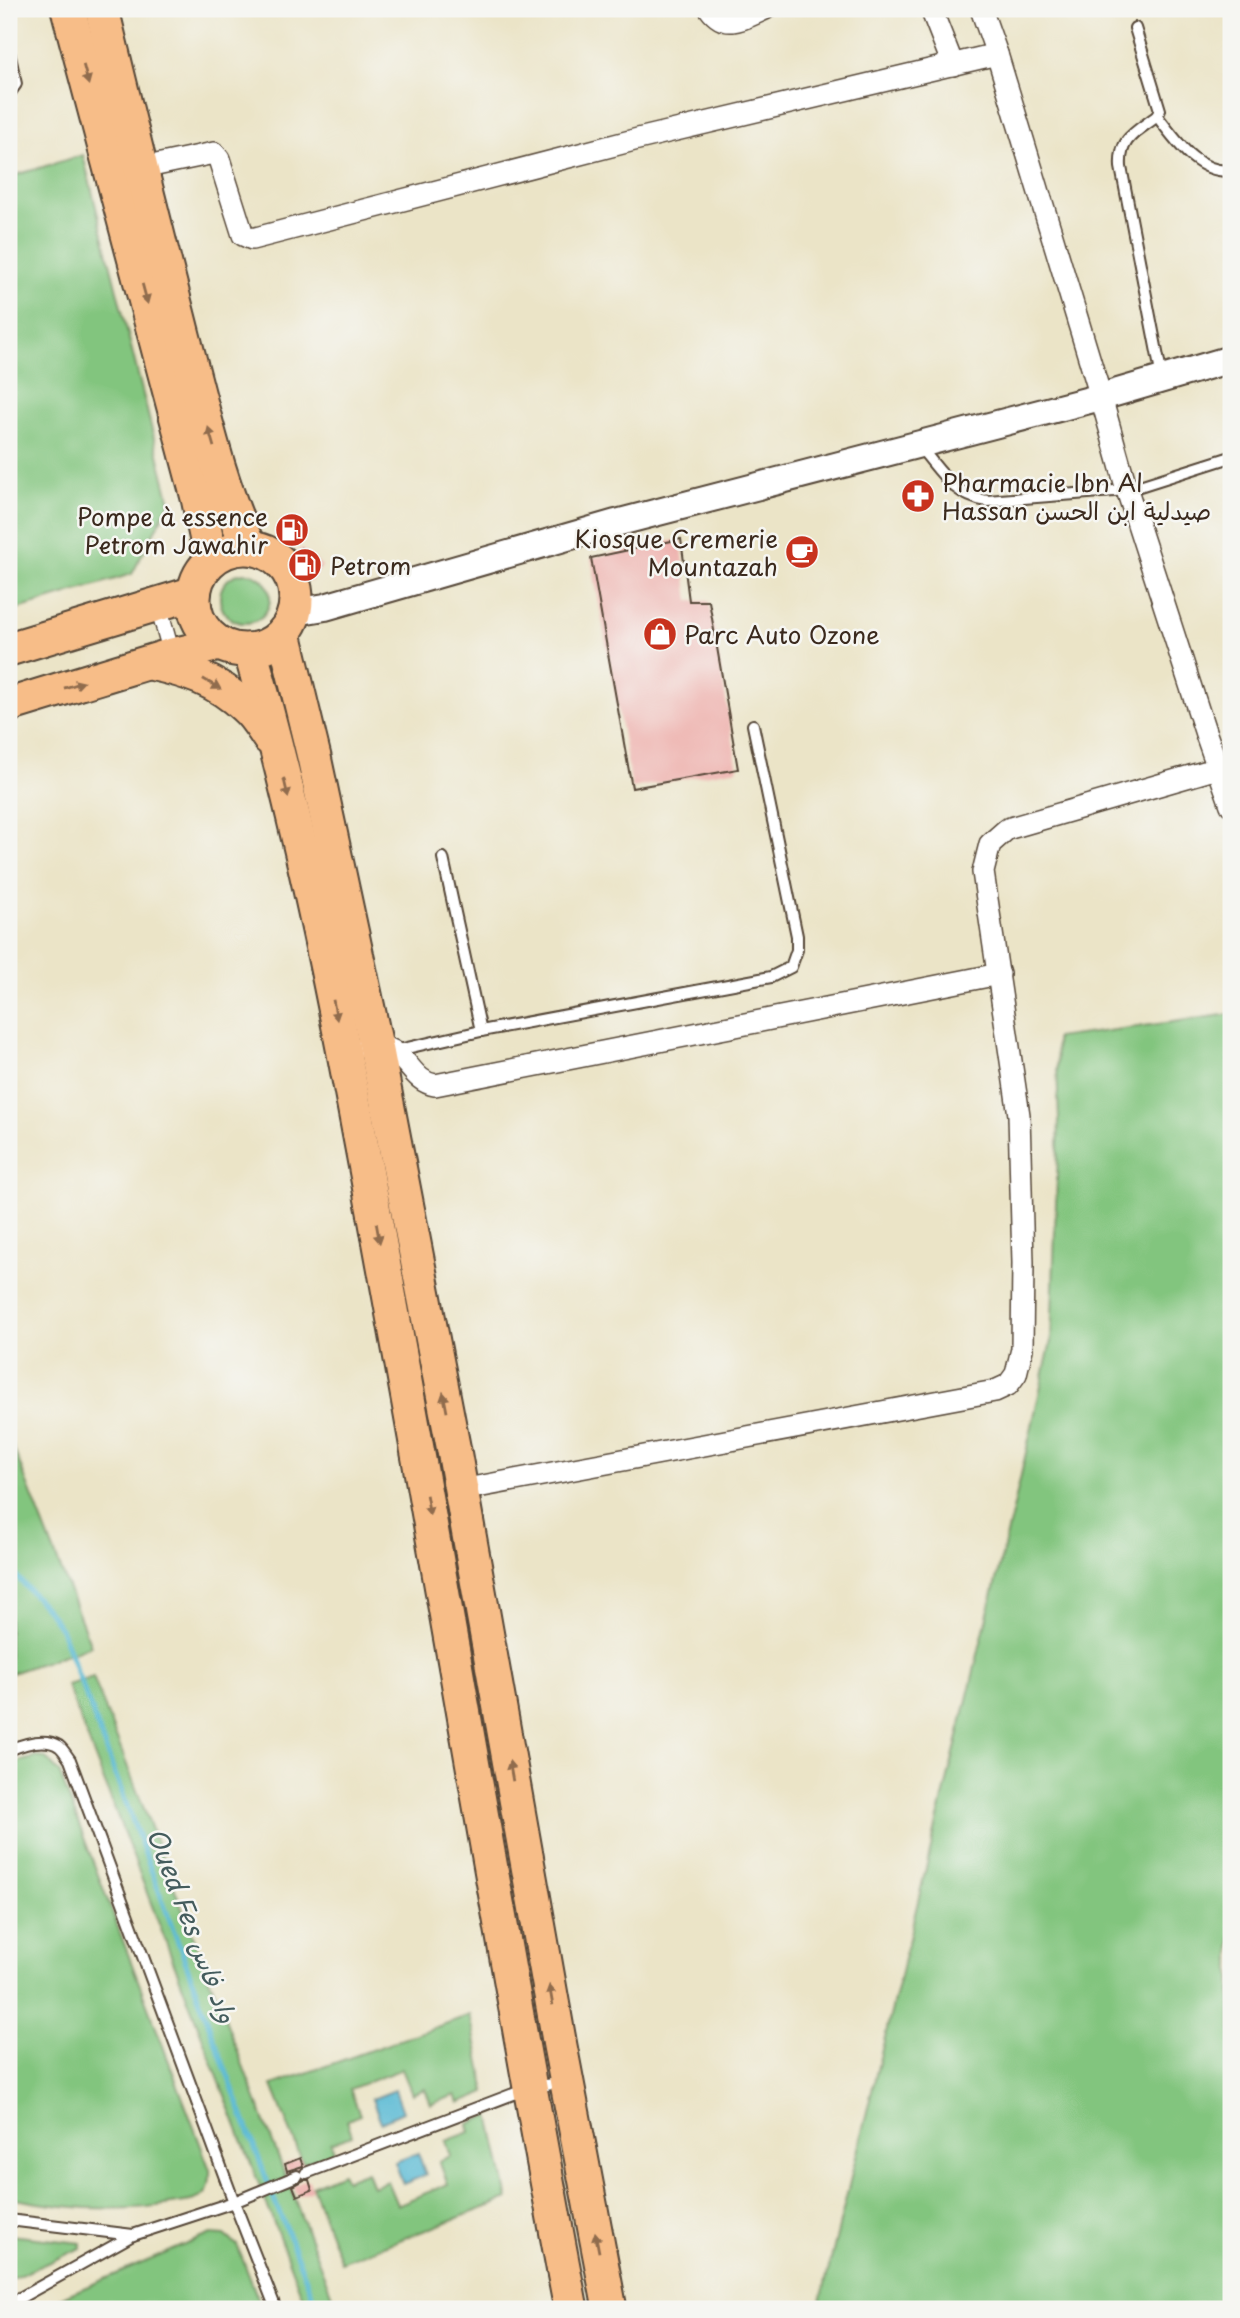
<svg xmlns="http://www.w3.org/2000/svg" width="1240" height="2318" font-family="'Playpen Sans','Playpen Sans Arabic',sans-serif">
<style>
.green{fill:#82c57e;stroke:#5e784e;stroke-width:2}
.water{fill:#55b8d3;stroke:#487178;stroke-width:2}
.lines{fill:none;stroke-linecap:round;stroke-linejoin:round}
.stream{stroke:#55b8d3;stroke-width:5}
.building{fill:#eda9a5}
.service-casing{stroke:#554637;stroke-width:14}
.pedestrian-casing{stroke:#554637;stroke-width:19}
.minor-casing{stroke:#554637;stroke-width:24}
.tertiary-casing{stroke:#554637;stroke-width:30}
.primary-casing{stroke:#554637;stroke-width:37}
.service{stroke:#fff;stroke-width:10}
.pedestrian{stroke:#fff;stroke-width:16}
.minor{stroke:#fff;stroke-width:21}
.tertiary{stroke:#fff;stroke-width:26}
.primary{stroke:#f7bd88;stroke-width:33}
.oneway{fill:#906c4e}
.labels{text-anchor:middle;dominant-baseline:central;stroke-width:5;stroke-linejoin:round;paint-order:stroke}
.poi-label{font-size:24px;fill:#3b2a1e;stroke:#f6f6f2;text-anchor:start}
.water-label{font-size:26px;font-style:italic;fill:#445c5d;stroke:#f6f6f2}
</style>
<rect width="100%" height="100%" fill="#f6f6f2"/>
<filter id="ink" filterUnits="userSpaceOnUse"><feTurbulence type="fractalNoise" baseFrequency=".0143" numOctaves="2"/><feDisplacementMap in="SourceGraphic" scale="14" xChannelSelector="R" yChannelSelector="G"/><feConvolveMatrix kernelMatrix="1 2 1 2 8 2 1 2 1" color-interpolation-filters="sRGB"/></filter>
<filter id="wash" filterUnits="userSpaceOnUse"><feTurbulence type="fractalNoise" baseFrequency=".00686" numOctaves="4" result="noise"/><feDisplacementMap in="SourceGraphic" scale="28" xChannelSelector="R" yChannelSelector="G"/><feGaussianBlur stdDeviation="1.57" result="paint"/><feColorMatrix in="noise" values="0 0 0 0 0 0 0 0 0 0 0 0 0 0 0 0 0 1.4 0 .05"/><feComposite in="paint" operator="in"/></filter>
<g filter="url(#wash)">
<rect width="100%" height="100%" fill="#ebe4c7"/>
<g class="green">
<path d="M83 155 170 502 132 574 9 612V177Z"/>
<circle cx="245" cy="598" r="25"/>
<path d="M1231 1014V2309H819L1014 1506 1051 1341 1059 1121 1056 1038Z"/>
<path d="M9 1437 91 1646 9 1674Z"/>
<path d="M93 1677 337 2309H307L67 1685Z"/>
<path d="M37 1757 46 1758 59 1772 210 2170C210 2178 210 2189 204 2195 198 2201 186 2202 178 2203 121 2213 65 2209 9 2198V1764Z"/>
<path d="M470 2015 486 2092 459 2103 456 2095 431 2104 425 2089 412 2094 402 2069 350 2089 360 2115 347 2120 352 2135 331 2143 335 2153 303 2163 272 2085Z"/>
<path d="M490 2115 508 2199 341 2262 312 2186 342 2173 346 2180 367 2172 373 2187 387 2181 397 2205 448 2184 439 2161 451 2156 446 2141 470 2132 468 2124Z"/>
<path d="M211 2234 225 2235 237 2245 262 2309H40L67 2295Z"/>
<path d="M9 2235 81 2243V2248L9 2280Z"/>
</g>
<g class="water">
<path d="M395 2090 403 2112 381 2122 372 2099Z"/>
<path d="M418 2153 426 2175 403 2184 395 2162Z"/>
</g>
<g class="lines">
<path class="stream" d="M9 1568 49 1612 61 1629 274 2199 318 2309"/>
</g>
<g id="blocks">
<g class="building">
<path d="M681 539 689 601H709L738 769 632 788 591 558Z"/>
<path d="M301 548 322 566 310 582 288 564Z"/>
<path d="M300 2158 303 2166 287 2171 285 2164Z"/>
<path d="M304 2180H309L312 2190 297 2196 293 2186Z"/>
</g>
</g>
</g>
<g filter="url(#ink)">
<use href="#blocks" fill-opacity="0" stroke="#554637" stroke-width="2"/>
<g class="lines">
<g class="service-casing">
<g id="service">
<path d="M1135 28 1160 110 1157 116C1137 132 1119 137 1121 167L1162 378"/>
<path d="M9 52 16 84 9 94"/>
<path d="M1157 116C1176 140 1196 173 1231 171"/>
<path d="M919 446C941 471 952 495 987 501L1127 490 1231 457"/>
<path d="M443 858 481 1031"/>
<path d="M394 1051 481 1031 771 977 791 967 797 950V936L753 725"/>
<path d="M9 1750C23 1744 45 1737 59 1746 63 1749 67 1756 70 1760L234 2202 276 2309"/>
<path d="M306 2173 529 2088 563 2082"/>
<path d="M9 2220 133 2235"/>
<path d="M9 2304 133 2235 234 2202 297 2176"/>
</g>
</g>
<g class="pedestrian-casing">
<path id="pedestrian" d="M158 605 172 655"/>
</g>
<g class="minor-casing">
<g id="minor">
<path d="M710 9C726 31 745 18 765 9"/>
<path d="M931 9 953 65"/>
<path d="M981 9 997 54 1101 397 1127 490 1206 734 1231 805"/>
<path d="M142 168 214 153 219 159 243 235 252 239 638 139 997 54"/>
<path d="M367 1047C406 1040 407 1081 435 1085L999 974"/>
<path d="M461 1490 995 1391 1008 1385 1016 1374 1022 1349 1023 1263 1019 1115 983 872 990 844 1007 829 1218 768"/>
</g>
</g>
<g class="tertiary-casing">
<path id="tertiary" d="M295 612 325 607 616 523 1101 397 1231 359"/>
</g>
<g class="primary-casing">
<g id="primary">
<path d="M68 9 198 498 211 559"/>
<path d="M102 9C128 119 156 229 184 339 203 409 218 482 249 547"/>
<circle cx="245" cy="599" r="51"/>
<path d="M284 633 314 757 376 1046 455 1456 560 2046 610 2309"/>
<path d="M9 649 194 593"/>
<path d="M250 650C317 885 358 1125 402 1365 459 1679 511 1995 571 2309"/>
<path d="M150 663C188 671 216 680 245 707 255 715 262 728 269 738"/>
<path d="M9 705 172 655 220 644"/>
</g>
</g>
<use href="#service" class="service"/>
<use href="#pedestrian" class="pedestrian"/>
<use href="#minor" class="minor"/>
<use href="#tertiary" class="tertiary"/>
<use href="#primary" class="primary"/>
</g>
<defs><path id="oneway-solid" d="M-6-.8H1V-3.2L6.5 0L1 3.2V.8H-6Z" transform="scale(1.75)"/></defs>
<g class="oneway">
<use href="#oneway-solid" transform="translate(86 75) rotate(75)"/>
<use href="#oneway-solid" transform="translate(145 294) rotate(75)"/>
<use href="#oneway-solid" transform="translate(211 437) rotate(-106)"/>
<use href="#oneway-solid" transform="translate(212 684) rotate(30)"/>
<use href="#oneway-solid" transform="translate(74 685) rotate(-17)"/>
<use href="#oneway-solid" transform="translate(286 788) rotate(77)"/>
<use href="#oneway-solid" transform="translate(335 1010) rotate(79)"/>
<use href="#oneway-solid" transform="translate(378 1233) rotate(80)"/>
<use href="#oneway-solid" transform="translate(445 1402) rotate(-101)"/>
<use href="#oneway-solid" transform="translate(428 1505) rotate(80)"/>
<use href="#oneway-solid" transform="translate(511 1771) rotate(-100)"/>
<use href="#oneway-solid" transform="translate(551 1995) rotate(-100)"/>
<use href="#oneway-solid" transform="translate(597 2242) rotate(-101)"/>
</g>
</g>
<defs>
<g id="pharmacy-disc" transform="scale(1.75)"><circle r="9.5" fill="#c8321e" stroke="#f6f6f2"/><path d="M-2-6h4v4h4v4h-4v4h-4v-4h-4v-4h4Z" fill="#fff"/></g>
<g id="fuel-disc" transform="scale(1.75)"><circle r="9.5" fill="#c8321e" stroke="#f6f6f2"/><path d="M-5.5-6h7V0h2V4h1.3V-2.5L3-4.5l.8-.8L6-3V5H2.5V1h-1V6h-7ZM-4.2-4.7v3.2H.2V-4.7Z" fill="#fff"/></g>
<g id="cafe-disc" transform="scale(1.75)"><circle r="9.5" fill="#c8321e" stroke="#f6f6f2"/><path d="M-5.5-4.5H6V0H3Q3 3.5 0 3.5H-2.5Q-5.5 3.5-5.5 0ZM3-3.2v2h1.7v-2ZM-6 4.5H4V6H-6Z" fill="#fff"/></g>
<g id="shop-disc" transform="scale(1.75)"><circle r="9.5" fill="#c8321e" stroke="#f6f6f2"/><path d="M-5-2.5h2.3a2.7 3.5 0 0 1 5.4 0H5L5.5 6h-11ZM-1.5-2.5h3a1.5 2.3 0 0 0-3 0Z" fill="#fff"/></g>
</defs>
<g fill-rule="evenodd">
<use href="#pharmacy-disc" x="918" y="496"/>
<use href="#fuel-disc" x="292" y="530"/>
<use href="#cafe-disc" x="802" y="552"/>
<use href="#fuel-disc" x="305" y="565"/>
<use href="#shop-disc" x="660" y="634"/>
</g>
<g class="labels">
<g class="poi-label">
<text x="942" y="482">Pharmacie Ibn Al<tspan x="942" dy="28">Hassan صيدلية ابن الحسن</tspan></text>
<text x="268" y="516" text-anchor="end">Pompe à essence<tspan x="268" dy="28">Petrom Jawahir</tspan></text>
<text x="778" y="538" text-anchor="end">Kiosque Cremerie<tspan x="778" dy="28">Mountazah</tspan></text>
<text x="330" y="565">Petrom</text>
<text x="684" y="634">Parc Auto Ozone</text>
</g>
<g class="water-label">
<text transform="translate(193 1925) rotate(69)">Oued Fes واد فاس</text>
</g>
</g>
<rect width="1240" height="2318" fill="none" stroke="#f6f6f2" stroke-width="35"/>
</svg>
